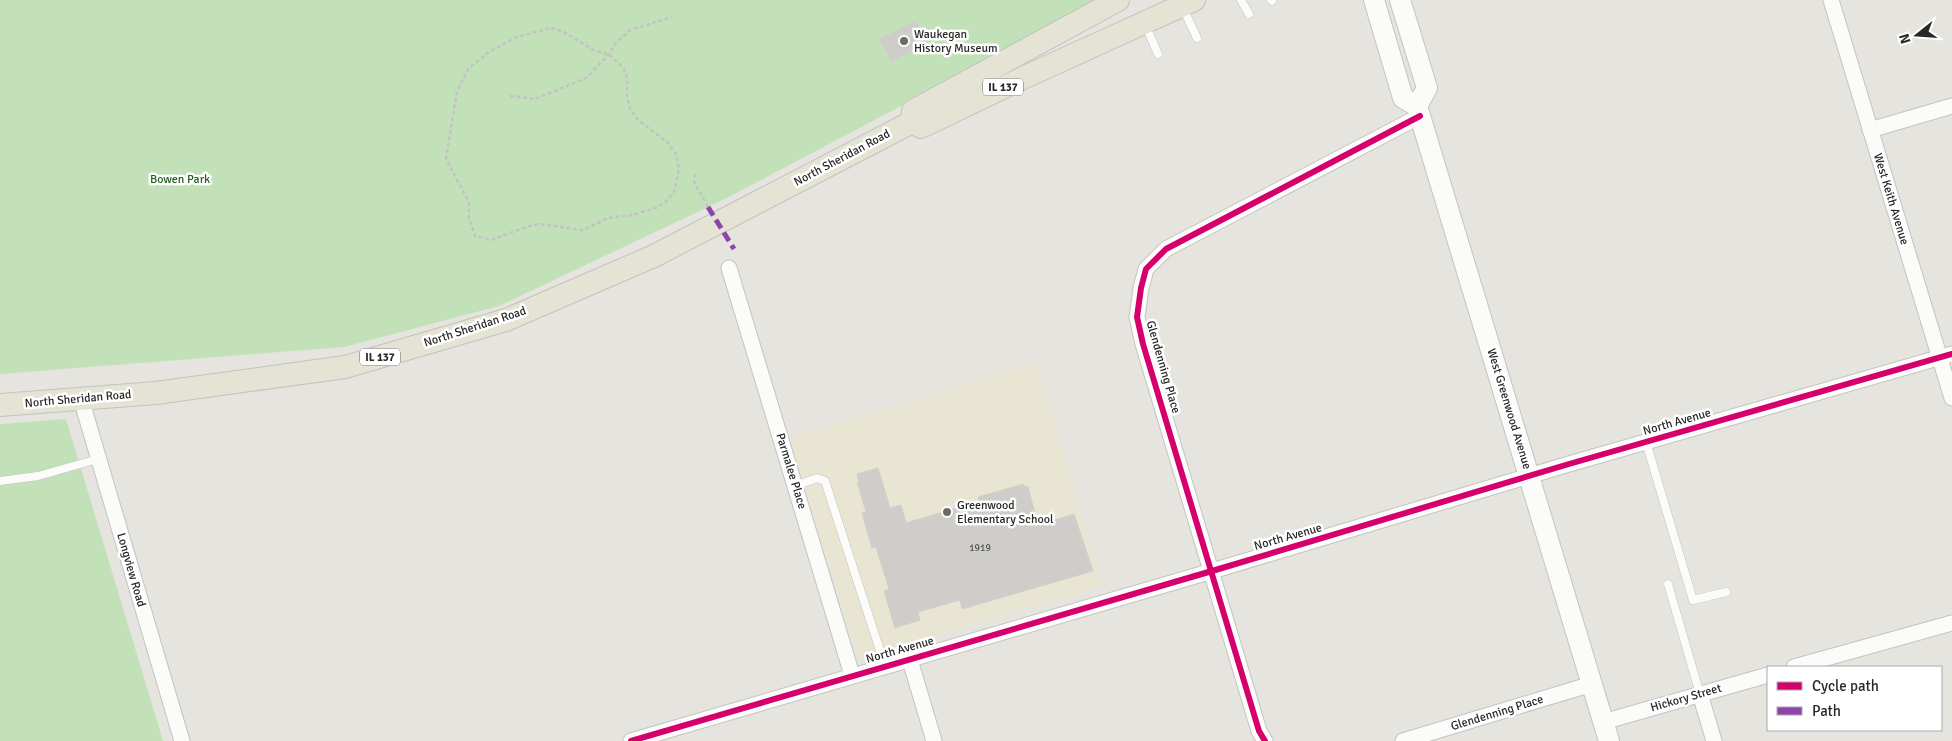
<svg xmlns="http://www.w3.org/2000/svg" width="1952" height="741" font-family="Signika,sans-serif">
<style>
.education{fill:#e9e5d3}
.green{fill:#c3e1b8}
.building{fill:#cfcdc9;stroke:#d1cfca}
.lines{fill:none;stroke-linecap:round;stroke-linejoin:round}
.lane-casing{stroke:#c4c3c3;stroke-width:9}
.street-casing{stroke:#c4c3c3;stroke-width:17}
.secondary-casing{stroke:#c4c3c3;stroke-width:22}
.primary-casing{stroke:#c3c2c0;stroke-width:24}
.path{stroke:#c4c3c3;stroke-width:2.5;stroke-dasharray:4 2.5;stroke-linecap:butt}
.lane{stroke:#fbfbfa;stroke-width:8}
.street{stroke:#fbfbfa;stroke-width:15}
.secondary{stroke:#fbfbfa;stroke-width:20}
.primary{stroke:#e4e3d4;stroke-width:22}
.quiet{stroke:#8e44ad;stroke-width:5;stroke-dasharray:10 5;stroke-linecap:butt}
.cycleway-casing{stroke:#fff;stroke-width:9}
.cycleway{stroke:#d6006c;stroke-width:6}
.poi-dot{fill:#6a6a68;stroke:#fff;stroke-width:2}
.labels{text-anchor:middle;dominant-baseline:central;stroke-width:5;stroke-linejoin:round;paint-order:stroke}
.number-label{font-size:10px;fill:#525251}
.shield{fill:#fff;stroke:#686868;stroke-width:1}
.shield-label{font-size:11px;font-weight:bold;fill:#282828}
.poi-label{font-size:12px;fill:#282828;stroke:#fff;text-anchor:start}
.street-label{font-size:12px;fill:#282828;stroke:#fff}
.park-label{font-size:12px;fill:#21601d;stroke:#fff}
</style>
<rect width="100%" height="100%" fill="#e6e4de"/>
<path class="education" d="M1036 363 1103 585 858 660 790 438Z"/>
<g class="green">
<path d="M0 0H1102L725 199 499 306 344 347 0 374Z"/>
<path d="M66 419 163 741H0V424Z"/>
</g>
<g class="building">
<path d="M916 21 928 43 891 62 880 39Z"/>
<path d="M878 468 890 508 901 505 906 523 979 501 978 497 1023 484 1024 486 1028 487 1038 525 1074 514 1093 571 962 609 960 600 918 612 920 620 895 628 884 591 889 589 876 547 872 548 862 513 866 512 857 482H859L857 474Z"/>
</g>
<g class="lines">
<g class="lane-casing">
<g id="lane">
<path d="M1241 0 1249 14"/>
<path d="M1271 0 1272 1"/>
<path d="M1183 8 1197 38"/>
<path d="M1145 24 1158 54"/>
<path d="M1646 442 1693 600 1726 592"/>
<path d="M0 481 38 476 98 459"/>
<path d="M795 486 817 478 825 481 885 666"/>
<path d="M1668 584 1700 694"/>
</g>
</g>
<g class="street-casing">
<g id="street">
<path d="M1831 0 1952 398"/>
<path d="M1870 130 1952 106"/>
<path d="M729 268 852 675"/>
<path d="M81 399 182 741"/>
<path d="M910 660 934 741"/>
<path d="M1794 667 1952 623"/>
<path d="M1700 694 1714 741"/>
<path d="M1603 722 1768 675"/>
<path d="M631 741 1212 571 1569 464 1952 354"/>
<path d="M1265 741 1259 731 1143 344 1137 317 1141 288 1146 269 1166 249 1420 116"/>
<path d="M1403 741 1592 684"/>
</g>
</g>
<g class="secondary-casing">
<g id="secondary">
<path d="M1374 0 1403 98 1417 106 1609 741"/>
<path d="M1400 0 1427 88 1417 106"/>
</g>
</g>
<g class="primary-casing">
<g id="primary">
<path d="M912 122 921 127 1025 77 1194 0"/>
<path d="M912 122 913 111 1118 0"/>
<path d="M0 405 156 393 345 367 506 320 654 256 912 122"/>
</g>
</g>
<g class="path">
<path d="M551 28 564 32 595 51 609 54 624 69 627 78V98L630 109 638 120 667 142 676 154 679 168 675 190 667 201 656 208 632 215 608 218 583 230 538 224 526 227 491 240 475 236 469 218V202L446 159 457 91 468 69 489 52 517 37Z"/>
<path d="M510 96 535 99 586 78 609 54 616 43 630 30 672 17"/>
<path d="M695 174 694 182 708 207"/>
</g>
<use href="#lane" class="lane"/>
<use href="#street" class="street"/>
<use href="#secondary" class="secondary"/>
<use href="#primary" class="primary"/>
<path class="quiet" d="M708 207 734 249"/>
<g class="cycleway-casing">
<g id="cycleway">
<path d="M631 741 1212 571 1569 464 1952 354"/>
<path d="M1265 741 1259 731 1143 344 1137 317 1141 288 1146 269 1166 249 1420 116"/>
</g>
</g>
<use href="#cycleway" class="cycleway"/>
</g>
<g class="poi-dot">
<circle cx="904" cy="41" r="5"/>
<circle cx="947" cy="512" r="5"/>
</g>
<g class="labels">
<g class="number-label">
<text x="980" y="548">1919</text>
</g>
<g class="shield">
<rect x="983" y="78.5" width="40" height="17" rx="4"/>
<rect x="360" y="348.5" width="40" height="17" rx="4"/>
</g>
<g class="shield-label">
<text x="1003" y="87">IL 137</text>
<text x="380" y="357">IL 137</text>
</g>
<g class="poi-label">
<text x="914" y="34">Waukegan<tspan x="914" dy="14">History Museum</tspan></text>
<text x="957" y="505">Greenwood<tspan x="957" dy="14">Elementary School</tspan></text>
</g>
<g class="street-label">
<text transform="translate(842 158) rotate(-28)">North Sheridan Road</text>
<text transform="translate(1891 199) rotate(73)">West Keith Avenue</text>
<text transform="translate(475 327) rotate(-18)">North Sheridan Road</text>
<text transform="translate(1163 367) rotate(74)">Glendenning Place</text>
<text transform="translate(78 399) rotate(-5)">North Sheridan Road</text>
<text transform="translate(1509 409) rotate(73)">West Greenwood Avenue</text>
<text transform="translate(1677 422) rotate(-16)">North Avenue</text>
<text transform="translate(791 471) rotate(73)">Parmalee Place</text>
<text transform="translate(1288 537) rotate(-16)">North Avenue</text>
<text transform="translate(131 570) rotate(74)">Longview Road</text>
<text transform="translate(900 650) rotate(-16)">North Avenue</text>
<text transform="translate(1686 698) rotate(-16)">Hickory Street</text>
<text transform="translate(1497 713) rotate(-17)">Glendenning Place</text>
</g>
<g class="park-label">
<text x="180" y="179">Bowen Park</text>
</g>
</g>
<rect x="1767" y="666" width="175" height="65" fill="#ffffff" stroke="#a9a9a9"/>
<rect x="1777" y="682" width="25" height="8" fill="#d6006c" stroke="#a9a9a9"/>
<text x="1812" y="691" font-size="15" fill="#282828">Cycle path</text>
<rect x="1777" y="707" width="25" height="8" fill="#8e44ad" stroke="#a9a9a9"/>
<text x="1812" y="716" font-size="15" fill="#282828">Path</text>
<g transform="translate(1917 35) rotate(253)" stroke="#ffffff" stroke-width="4" paint-order="stroke">
<path d="M0-4L9 19L0 12L-9 19Z" fill="#282828"/>
<text y="-8" font-size="14" font-weight="bold" text-anchor="middle" fill="#282828">N</text>
</g>
</svg>
